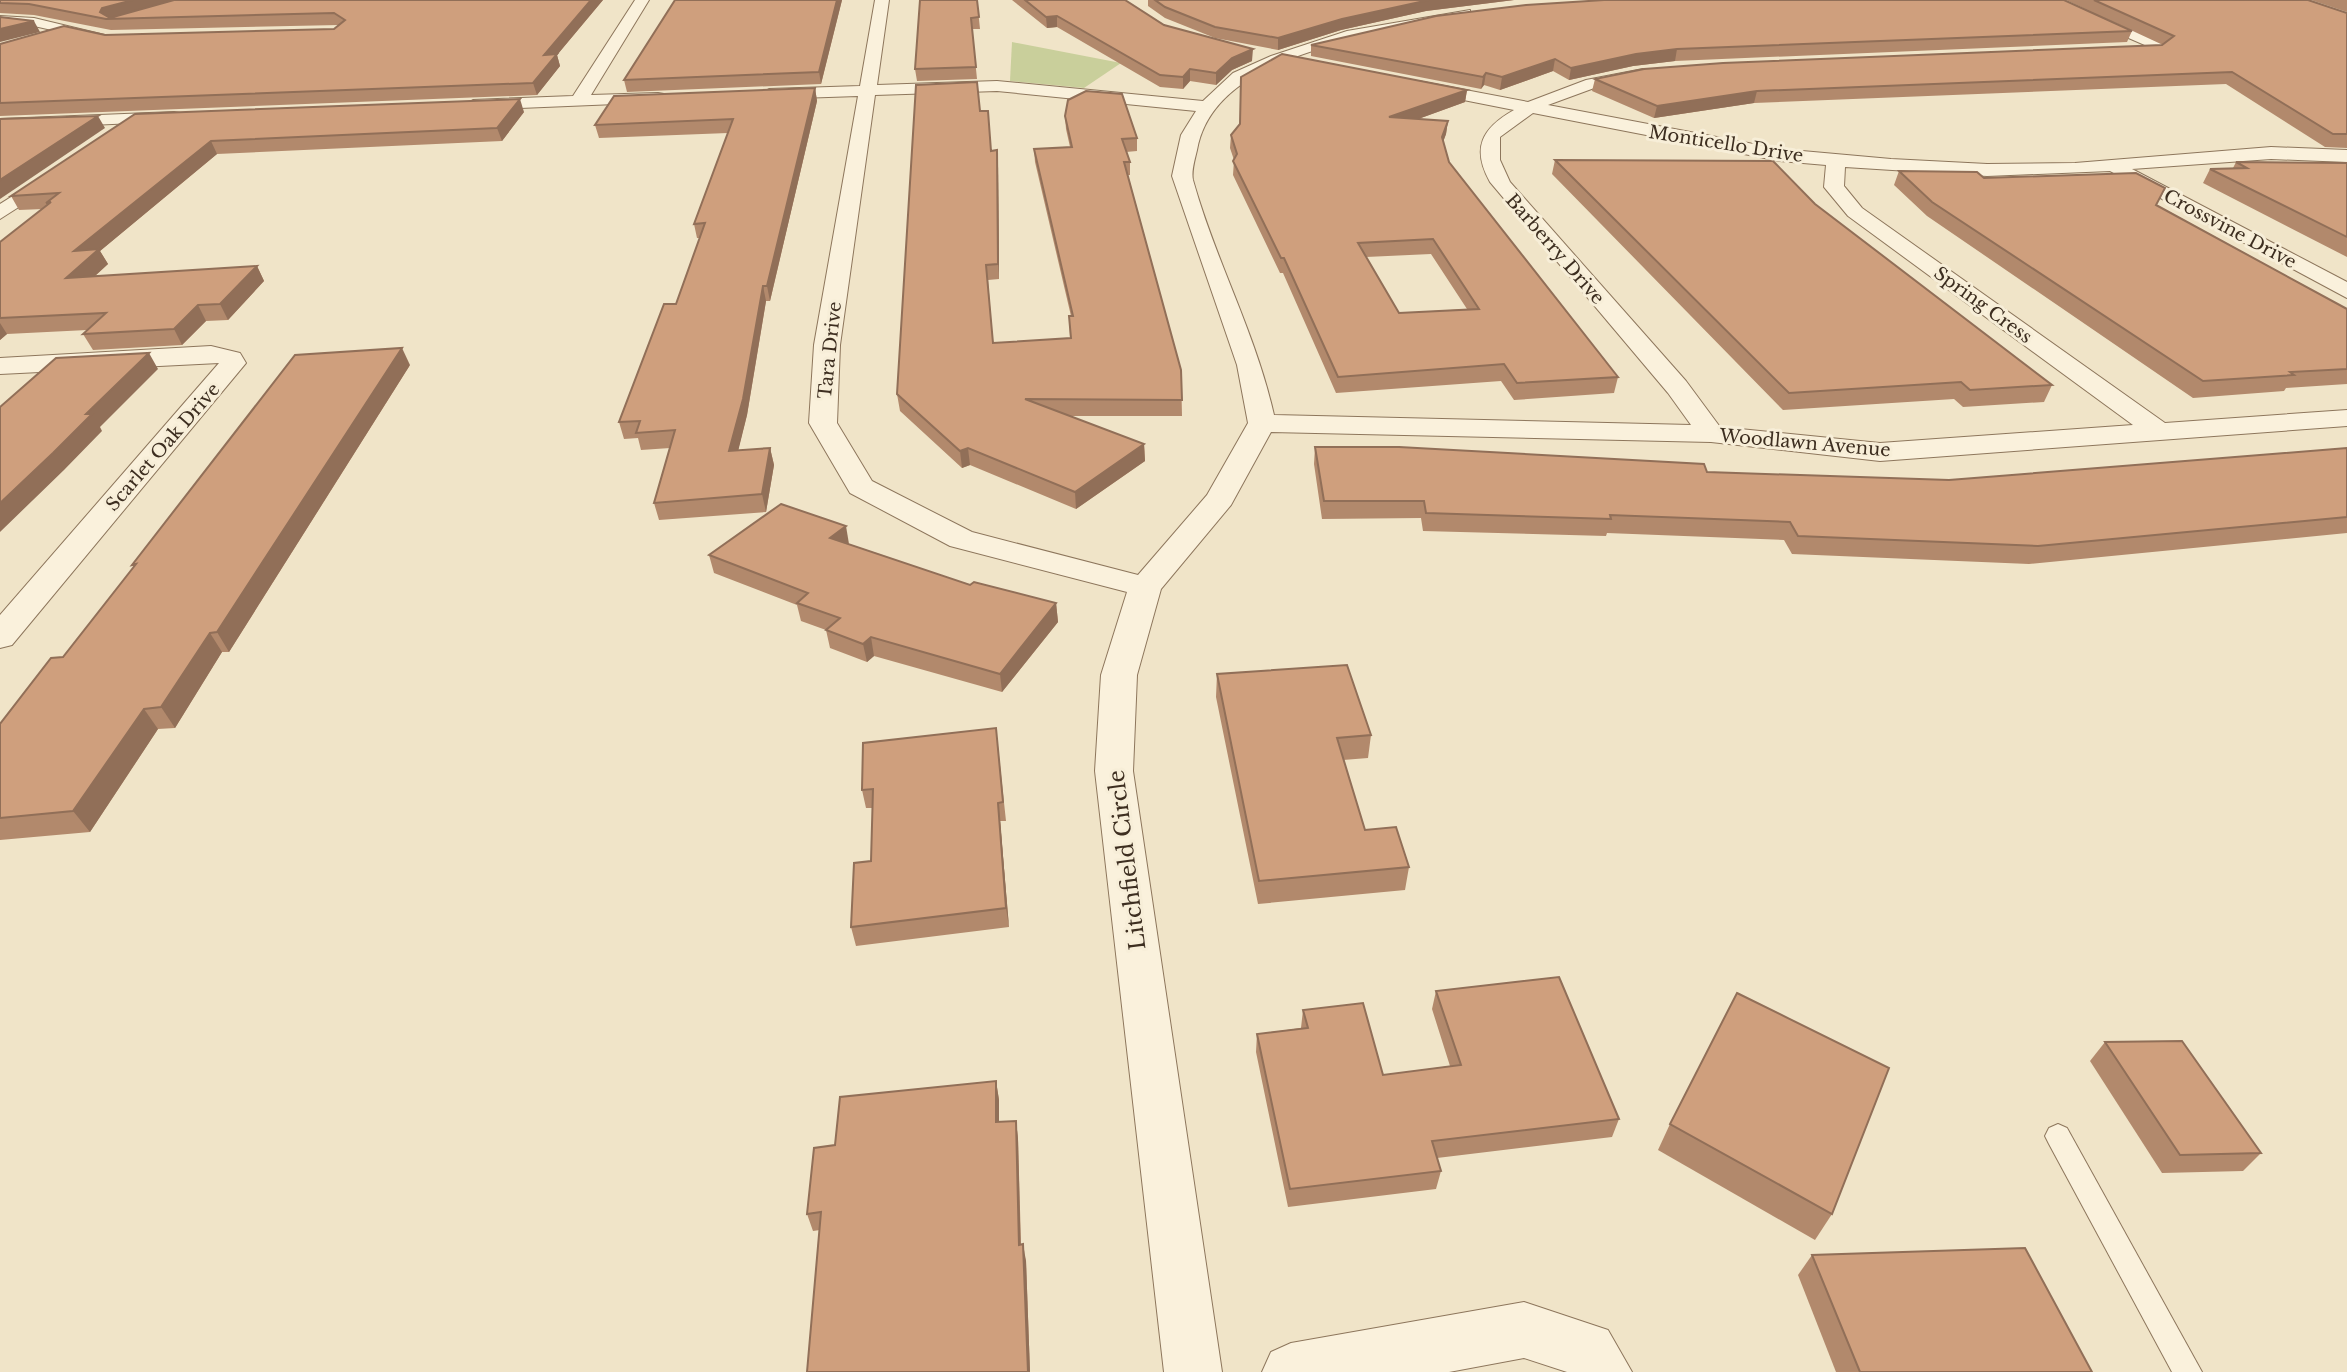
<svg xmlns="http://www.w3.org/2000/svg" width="2347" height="1372" font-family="'Libre Baskerville',serif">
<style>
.green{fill:#c9cf9b}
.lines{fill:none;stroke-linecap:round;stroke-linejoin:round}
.lane-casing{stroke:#8d765c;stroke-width:2}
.street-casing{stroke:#8d765c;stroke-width:2}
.lane{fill:#faf1dc;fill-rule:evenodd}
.street{fill:#faf1dc;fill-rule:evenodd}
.wall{fill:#b2896c;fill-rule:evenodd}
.shaded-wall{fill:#916f58}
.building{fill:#cf9f7d;stroke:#916f58;stroke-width:2;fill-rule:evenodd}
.labels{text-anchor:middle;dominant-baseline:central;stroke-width:6;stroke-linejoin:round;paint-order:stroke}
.far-street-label{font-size:18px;fill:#3d2e20;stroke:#f7eed8}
.street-label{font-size:22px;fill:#3d2e20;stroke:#f7eed8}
</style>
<rect width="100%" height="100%" fill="#f0e4c8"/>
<path class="green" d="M1012 42 1121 63 1084 88 1010 81Z"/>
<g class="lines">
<g class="lane-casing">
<path id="lane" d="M2058 1124 2067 1128 2202 1372H2172L2049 1144 2045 1136 2049 1128Z"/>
</g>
<g class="street-casing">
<g id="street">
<path d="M635 0H649L591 95 658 93 664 94V102L473 110 464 105 473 100 573 96Z"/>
<path d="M875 0H889L877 85 997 81 1203 101 1233 73 1271 56 1347 31 1470 10V16C1389 36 1215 47 1197 150 1195 159 1191 171 1193 180 1215 260 1255 331 1274 415L1691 425 1668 393 1490 182C1471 148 1482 128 1514 110L1418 91 1409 86 1418 81 1528 102 1586 80 1643 69 1651 74 1649 78 1597 87 1548 105 1780 149 1891 159 1987 164 2075 163 2271 147 2347 150V162L2271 159 2132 169 2347 282V298L2110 171 1987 176 1845 167 1844 186 1862 208 2165 423 2347 410V426L1880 461 1711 442 1271 432 1231 505 1161 589 1137 675 1133 771 1222 1372H1164L1095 771 1101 675 1127 592 950 546 850 493 809 423 814 345 858 96 769 99 760 94 769 89 860 86ZM997 91 1196 111 1181 135 1172 176 1237 365 1248 423 1207 495 1138 575 972 532 872 481 837 423 840 345 875 95ZM1533 113 1780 161 1826 165 1824 187 1848 216 2133 425 1880 443 1720 427 1686 381 1510 182 1500 160V137Z"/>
<path d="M2041 0H2061L2159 40 2165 49 2151 52 2147 46Z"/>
<path d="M0 16 34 18 113 37 105 42 34 26 0 24Z"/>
<path d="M174 112 180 113V121L0 129V119Z"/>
<path d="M54 170 61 172 64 176 61 180 0 219V204Z"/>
<path d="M211 346 240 353 246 363 12 645 0 648V615L219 363 0 374V358Z"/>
<path d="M1524 1302 1608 1330 1632 1372H1567L1524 1358 1449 1372H1262L1271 1352 1291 1343Z"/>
</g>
</g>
<use href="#lane" class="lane"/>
<use href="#street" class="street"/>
</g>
<g class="wall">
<path d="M0 0H603L557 55 560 66 537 95 0 116V44L105 35 334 29 339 25 111 30 34 15 0 13Z"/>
<path d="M675 0H842L821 84 627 92 624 80Z"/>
<path d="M977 0 980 29H972L977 79 917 81 915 69Z"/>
<path d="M1012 0H1088L1164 25 1252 61 1232 70 1216 85 1190 81 1183 89 1160 87 1057 27 1047 28Z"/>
<path d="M1148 0H1514L1426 11 1341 30 1278 50 1215 38 1165 18 1148 6Z"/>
<path d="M2066 0H2308L2347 13V148L2325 147 2226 84 1754 103 1654 118 1592 91 1595 79 2163 45Z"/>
<path d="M2311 0H2347V12Z"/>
<path d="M2132 31 2127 42 1675 61 1633 66 1569 80 1553 71 1500 90 1484 85 1481 89 1311 56V45Z"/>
<path d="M815 88 817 101 770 301H766L747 415 738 450 770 448 774 465 766 512 659 520 654 503 670 448 641 450 638 438 624 439 619 422 676 304 700 238H697L694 224 728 133 599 138 595 125Z"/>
<path d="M1467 90 1465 102 1418 119 1448 121 1446 134 1443 142 1449 162 1618 377 1614 393 1514 400 1501 381 1336 393 1283 273H1280L1233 175 1234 160 1230 148 1231 135ZM1431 254 1467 309 1399 313 1366 257Z"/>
<path d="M980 111 991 151 998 164 999 279 988 280 993 343 1070 338 1069 316H1071L1035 162 1034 149 1070 147 1066 129 1065 116 1137 138V151L1126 152 1130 162V175H1128L1181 370 1182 416H1069L1144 444 1145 461 1076 509 970 465 962 468 900 411 897 394Z"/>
<path d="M524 112 502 141 217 154 100 251 108 264 94 277 257 266 264 281 228 320 206 321 182 345 93 350 83 334 87 330 7 334 0 340V242L43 209 19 210 11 196 135 114Z"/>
<path d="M1555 160 1815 204 2052 385 2044 402 1963 407 1954 399 1783 410 1552 174Z"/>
<path d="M2236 162 2347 163V257L2203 183 2210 169 2233 168Z"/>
<path d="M1899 171 1984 178 2157 205 2347 309V384L2286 388 2284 391 2193 398 1927 216 1894 185Z"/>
<path d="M410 365 229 652H222L175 728 158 729 90 832 0 840V724L63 657 134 568 132 565Z"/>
<path d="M1315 447 1707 472 1949 480 2347 448V533L2029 564 1792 554 1784 540 1607 533 1606 536 1423 531 1421 518 1322 519 1314 464Z"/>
<path d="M849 544 970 585 1056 603 1058 622 1002 692 874 656 867 662 830 648 826 630 801 621 797 605 714 573 709 555Z"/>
<path d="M1217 674 1371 735 1368 758 1343 760 1365 830 1409 867 1405 890 1258 904 1216 697Z"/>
<path d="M996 728 1006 821H1000L1009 927 856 946 851 927 871 861 873 808H866L862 790Z"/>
<path d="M1436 991 1619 1119 1612 1137 1437 1158 1441 1171 1436 1189 1288 1207 1256 1052 1257 1034 1301 1028 1303 1010 1383 1075 1450 1066 1432 1009Z"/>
<path d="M2105 1042 2261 1153 2243 1171 2162 1173 2090 1061Z"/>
<path d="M996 1081 999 1100V1122L1016 1121 1018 1139 1021 1244 1026 1261 1030 1372H807L820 1230 813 1231 807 1214 835 1145Z"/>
<path d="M1670 1124 1832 1214 1815 1240 1658 1150Z"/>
<path d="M1812 1255 2092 1372H1836L1798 1275Z"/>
</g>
<g class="shaded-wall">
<path d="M133 0H178L106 20 100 12 102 8Z"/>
<path d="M591 0H603L557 55 560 66 537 95 533 83 544 55Z"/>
<path d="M837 0H842L821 84 819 72Z"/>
<path d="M1427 0H1514L1426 11 1341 30 1278 50V38L1342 19Z"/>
<path d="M1057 16V27L1047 28 1046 17Z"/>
<path d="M34 21 40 32 0 42V29Z"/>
<path d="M1253 49 1252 61 1232 70 1216 85V73L1232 58Z"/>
<path d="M1677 49 1675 61 1633 66 1569 80 1571 68 1636 54Z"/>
<path d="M1555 59 1553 71 1500 90 1502 77Z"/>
<path d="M1190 69V81L1183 89V77Z"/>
<path d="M1486 73 1484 85 1481 89 1483 77Z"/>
<path d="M815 88 817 101 770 301 767 286Z"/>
<path d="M1467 90 1465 102 1388 130 1389 117Z"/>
<path d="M1757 91 1754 103 1654 118 1657 106Z"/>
<path d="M520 99 524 112 502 141 497 128Z"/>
<path d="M98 116 105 128 0 199V180Z"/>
<path d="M1448 121 1446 134 1440 150 1442 137Z"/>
<path d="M211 141 217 154 100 251 108 264 75 294 66 278 74 251Z"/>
<path d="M997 150 998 164 999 279 998 264Z"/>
<path d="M257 266 264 281 228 320 220 304Z"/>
<path d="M763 286 766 301 747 415 734 468 729 451Z"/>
<path d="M198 305 206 321 182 345 174 329Z"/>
<path d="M0 323 7 334 0 340Z"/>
<path d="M402 348 410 365 229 652 217 632Z"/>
<path d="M149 353 158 369 100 427 102 431 64 470 0 532V503L86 414Z"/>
<path d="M1144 444 1145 461 1076 509 1075 492Z"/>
<path d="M770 448 774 465 766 512 762 494Z"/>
<path d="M968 448 970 465 962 468 960 451Z"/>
<path d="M846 526 849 544 830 538Z"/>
<path d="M1056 603 1058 622 1002 692 1000 674Z"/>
<path d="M210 633 222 652 175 728 161 707Z"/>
<path d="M871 637 874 656 867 662 863 644Z"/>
<path d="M144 709 158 729 90 832 73 811Z"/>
<path d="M998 803 1000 821 1009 927 1006 908Z"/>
<path d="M996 1081 999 1100V1140L996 1122Z"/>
<path d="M1016 1121 1018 1139 1021 1262 1019 1245Z"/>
<path d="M1023 1244 1026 1261 1030 1372H1028Z"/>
</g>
<g class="building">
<path d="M0 0H133L102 8 100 12 110 18 174 0H591L544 55 557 54 533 83 0 103V44L64 26 105 35 334 29 345 20 334 13 106 19 29 4 0 3Z"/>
<path d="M675 0H837L819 72 624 80Z"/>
<path d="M920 0H977L979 17 971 18 976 67 915 69Z"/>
<path d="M1025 0H1125L1164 25 1253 49 1232 58 1216 73 1190 69 1183 77 1160 75 1057 16 1046 17Z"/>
<path d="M1155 0H1429L1342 19 1278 38 1215 27 1165 7Z"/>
<path d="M1604 0H2064L2132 31 1677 49 1636 54 1571 68 1555 59 1502 77 1486 73 1483 77 1311 45 1436 16 1526 5Z"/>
<path d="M2094 0H2308L2347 13V134H2333L2232 72 1757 91 1657 106 1595 79 1644 69 1723 63 2162 45 2174 36Z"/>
<path d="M0 17 34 21 0 29Z"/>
<path d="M1282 54 1467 90 1389 117 1448 121 1442 137 1449 162 1618 377 1517 383 1504 364 1338 377 1284 258H1281L1233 161 1237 154 1231 135 1240 124 1241 77ZM1433 239 1479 309 1399 313 1358 243Z"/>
<path d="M977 82 980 111H988L991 151 997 150 998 264 986 265 993 343 1071 338 1069 316H1073L1034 149 1072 147 1065 116 1068 100 1086 91 1122 94 1137 138 1122 139 1130 162H1124L1181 370 1182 400 1025 399 1144 444 1075 492 968 448 960 451 897 394 916 85Z"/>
<path d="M815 88 767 286H763L743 399 729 451 770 448 762 494 654 503 675 430 636 433 640 421 619 422 664 304H676L705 223 694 224 733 119 595 125 614 96Z"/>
<path d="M520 99 497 128 211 141 74 251 99 249 66 278 257 266 220 304 198 305 174 329 83 334 106 313 0 318V242L51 202 46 203 59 193 11 196 135 114Z"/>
<path d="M98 116 0 180V119Z"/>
<path d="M1555 160 1773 161 1815 204 2052 385 1970 390 1961 382 1789 393Z"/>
<path d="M2236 162 2347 163V237L2210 169 2247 168Z"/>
<path d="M1899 171 1977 172 1984 178 2136 173 2165 188 2156 205 2347 309V369L2290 372 2294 375 2203 381 1932 202Z"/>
<path d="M402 348 217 632 210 633 161 707 144 709 73 811 0 818V724L51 658 63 657 136 564 132 565 295 355Z"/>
<path d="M149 353 86 414H92L53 453 0 503V407L56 358Z"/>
<path d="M1315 447H1399L1704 464 1707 472 1949 480 2347 448V517L2038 546 1798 536 1790 522 1610 515 1611 519 1426 513 1424 501H1324Z"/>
<path d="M781 504 846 526 830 538 970 585 974 582 1056 603 1000 674 871 637 863 644 826 630 840 618 797 603 808 593 709 555Z"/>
<path d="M1347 665 1371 735 1337 738 1365 830 1396 827 1409 867 1259 881 1217 674Z"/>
<path d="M996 728 1003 802 998 803 1006 908 851 927 854 863 871 861 873 789 862 790 863 743Z"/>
<path d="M1559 977 1619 1119 1432 1141 1441 1171 1290 1189 1257 1034 1308 1028 1303 1010 1363 1003 1383 1075 1461 1065 1436 991Z"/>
<path d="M1737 993 1889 1068 1832 1214 1670 1124Z"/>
<path d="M2182 1041 2261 1153 2180 1155 2105 1042Z"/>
<path d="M996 1081V1122L1016 1121 1019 1245 1023 1244 1028 1372H807L821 1212 807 1214 814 1148 835 1145 840 1097Z"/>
<path d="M2025 1248 2092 1372H1860L1812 1255Z"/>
</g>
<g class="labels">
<g class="far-street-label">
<text transform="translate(1726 144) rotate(9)">Monticello Drive</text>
<text transform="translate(2230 229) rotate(28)">Crossvine Drive</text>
<text transform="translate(1555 249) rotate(49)">Barberry Drive</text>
<text transform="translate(1983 305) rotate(36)">Spring Cress</text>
<text transform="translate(830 350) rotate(-84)">Tara Drive</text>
<text transform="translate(1805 443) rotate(5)">Woodlawn Avenue</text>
<text transform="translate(163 447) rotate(-49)">Scarlet Oak Drive</text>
</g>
<g class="street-label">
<text transform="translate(1127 860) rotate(-97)">Litchfield Circle</text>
</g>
</g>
</svg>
